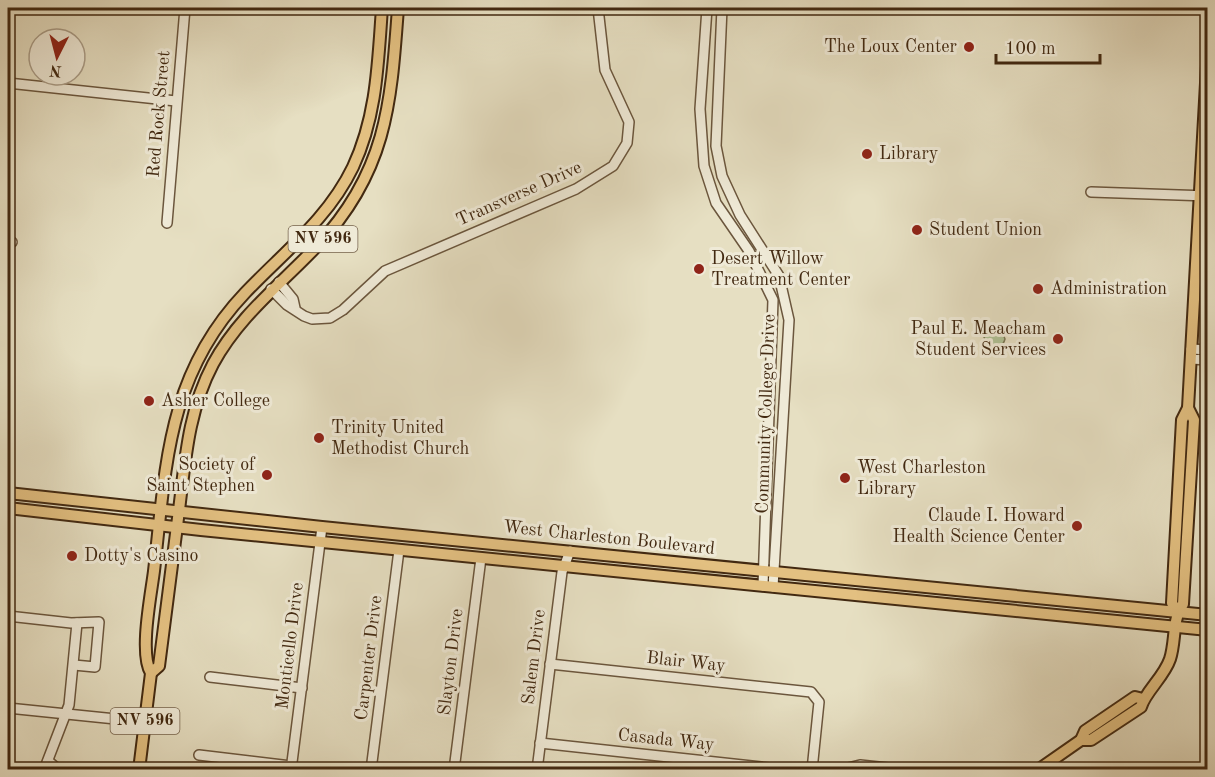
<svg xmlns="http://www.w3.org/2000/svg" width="1215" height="777" font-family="'Old Standard TT',serif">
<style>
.garden{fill:#b1c397;stroke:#7a7654;stroke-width:1.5}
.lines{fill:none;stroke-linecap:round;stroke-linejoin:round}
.minor-casing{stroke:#6b563d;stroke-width:12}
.major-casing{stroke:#422911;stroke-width:14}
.minor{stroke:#efead7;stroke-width:9}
.major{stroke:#e3c081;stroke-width:10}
.poi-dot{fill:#8f2418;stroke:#efead7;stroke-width:2}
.labels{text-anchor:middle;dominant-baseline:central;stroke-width:6;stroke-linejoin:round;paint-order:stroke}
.shield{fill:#efead7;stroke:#76634c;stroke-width:1.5}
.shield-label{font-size:16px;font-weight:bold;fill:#422911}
.poi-label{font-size:18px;fill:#422911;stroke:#efead7;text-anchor:start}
.street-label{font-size:18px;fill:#422911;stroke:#efead7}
</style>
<rect width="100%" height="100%" fill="#e6dfc2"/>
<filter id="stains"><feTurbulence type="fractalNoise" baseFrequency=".00333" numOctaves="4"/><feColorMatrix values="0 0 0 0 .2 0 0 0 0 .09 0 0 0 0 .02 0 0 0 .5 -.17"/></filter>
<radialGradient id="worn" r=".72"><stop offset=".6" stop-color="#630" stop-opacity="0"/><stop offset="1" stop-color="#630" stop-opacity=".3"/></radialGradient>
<path class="garden" d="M994 326 1001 329 1005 339C1003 347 996 350 988 346L984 337 988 329Z"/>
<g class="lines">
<g class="minor-casing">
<g id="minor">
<path d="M707 8 700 109 704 166 716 203 749 251 773 300 763 586"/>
<path d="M722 8 716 146 722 176 740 215 779 276 789 320 773 587"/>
<path d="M8 83 176 101"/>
<path d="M1091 192 1208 196"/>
<path d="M167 223 185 8"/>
<path d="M8 241 12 242"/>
<path d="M1196 267 1208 268"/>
<path d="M279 282 293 299 295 308"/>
<path d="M271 289 287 305 304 316 312 319 330 318 343 310 385 271 576 189 613 166 627 143 629 122 605 70 598 8"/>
<path d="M1191 349 1208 350"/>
<path d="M1191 359 1208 360"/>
<path d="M8 616 71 623 99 622 95 667 74 665"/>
<path d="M550 664 811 692 819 702 812 770"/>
<path d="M210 677 302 688"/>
<path d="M8 708 145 722"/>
<path d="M540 743 788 770"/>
<path d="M199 755 291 766"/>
<path d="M48 761 59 770"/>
<path d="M44 770 69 705 77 623"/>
<path d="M291 770 322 527"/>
<path d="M371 770 399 550"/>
<path d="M454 770 481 558"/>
<path d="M537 770 562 572 570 551"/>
<path d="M840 770 860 765 907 770"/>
</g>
</g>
<g class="major-casing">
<g id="major">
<path d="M8 493 322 527 1208 615"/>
<path d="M8 508 201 530 1208 630"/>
<path d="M1177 612 1172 603 1182 420 1188 408 1208 47"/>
<path d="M151 673 159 666C165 617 172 567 178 518 185 465 187 413 213 364 239 316 280 285 317 246 387 172 391 103 398 8"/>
<path d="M1081 740H1091L1141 707C1145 692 1164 677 1170 659 1176 641 1172 619 1183 604L1194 420 1188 408"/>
<path d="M139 770 151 673C139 654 151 595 154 571 166 466 167 375 245 293 284 252 328 219 353 167 377 116 378 62 382 8"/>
<path d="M1038 770 1081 740 1085 731 1135 697 1143 699"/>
</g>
</g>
<use href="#minor" class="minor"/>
<use href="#major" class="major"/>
</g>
<g class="poi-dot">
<circle cx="969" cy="47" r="6"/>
<circle cx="867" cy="154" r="6"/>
<circle cx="917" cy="230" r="6"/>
<circle cx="699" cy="269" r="6"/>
<circle cx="1038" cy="289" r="6"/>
<circle cx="1058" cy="339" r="6"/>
<circle cx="149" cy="401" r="6"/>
<circle cx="319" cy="438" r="6"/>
<circle cx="267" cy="475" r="6"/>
<circle cx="845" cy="478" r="6"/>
<circle cx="1077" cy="526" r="6"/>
<circle cx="72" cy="556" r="6"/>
</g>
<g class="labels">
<g class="shield">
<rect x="288.5" y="226" width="69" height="26" rx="4.5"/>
<rect x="110.5" y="708" width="69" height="26" rx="4.5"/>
</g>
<g class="shield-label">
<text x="323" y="239">NV 596</text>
<text x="145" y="721">NV 596</text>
</g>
<g class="poi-label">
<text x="957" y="47" text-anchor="end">The Loux Center</text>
<text x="879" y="154">Library</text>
<text x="929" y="230">Student Union</text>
<text x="711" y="259">Desert Willow<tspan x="711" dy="21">Treatment Center</tspan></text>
<text x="1050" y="289">Administration</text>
<text x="1046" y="329" text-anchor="end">Paul E. Meacham<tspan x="1046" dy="21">Student Services</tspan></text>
<text x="161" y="401">Asher College</text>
<text x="331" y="428">Trinity United<tspan x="331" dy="21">Methodist Church</tspan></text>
<text x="255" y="465" text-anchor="end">Society of<tspan x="255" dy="21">Saint Stephen</tspan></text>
<text x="857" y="468">West Charleston<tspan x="857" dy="21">Library</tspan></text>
<text x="1065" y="516" text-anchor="end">Claude I. Howard<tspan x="1065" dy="21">Health Science Center</tspan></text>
<text x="84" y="556">Dotty's Casino</text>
</g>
<g class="street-label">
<text transform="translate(159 114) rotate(-85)">Red Rock Street</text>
<text transform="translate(519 194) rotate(-24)">Transverse Drive</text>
<text transform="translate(766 414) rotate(-88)">Community College Drive</text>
<text transform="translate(609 538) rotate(6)">West Charleston Boulevard</text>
<text transform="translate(290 646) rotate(-83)">Monticello Drive</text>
<text transform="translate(534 657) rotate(-83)">Salem Drive</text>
<text transform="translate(369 658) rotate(-83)">Carpenter Drive</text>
<text transform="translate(451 662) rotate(-83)">Slayton Drive</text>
<text transform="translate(686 662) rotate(6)">Blair Way</text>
<text transform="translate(666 740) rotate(6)">Casada Way</text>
</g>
</g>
<rect width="1215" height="777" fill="none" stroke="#e6dfc2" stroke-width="30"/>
<rect x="9" y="9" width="1197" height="759" fill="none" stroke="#422911" stroke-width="3"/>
<rect x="15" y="15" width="1185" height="747" fill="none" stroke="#422911" stroke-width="1.5"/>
<g transform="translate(57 57) rotate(186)"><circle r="28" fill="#efead7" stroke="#aa9d88" stroke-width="1.5"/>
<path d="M0-4.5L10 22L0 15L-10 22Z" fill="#8f2418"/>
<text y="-9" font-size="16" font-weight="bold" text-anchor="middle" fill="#422911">N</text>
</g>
<path d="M996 54v9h104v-9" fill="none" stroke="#422911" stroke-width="3"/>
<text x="1005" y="54" font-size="18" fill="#422911" stroke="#efead7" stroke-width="4.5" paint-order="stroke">100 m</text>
<rect width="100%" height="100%" filter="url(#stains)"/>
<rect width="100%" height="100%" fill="url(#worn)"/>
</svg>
